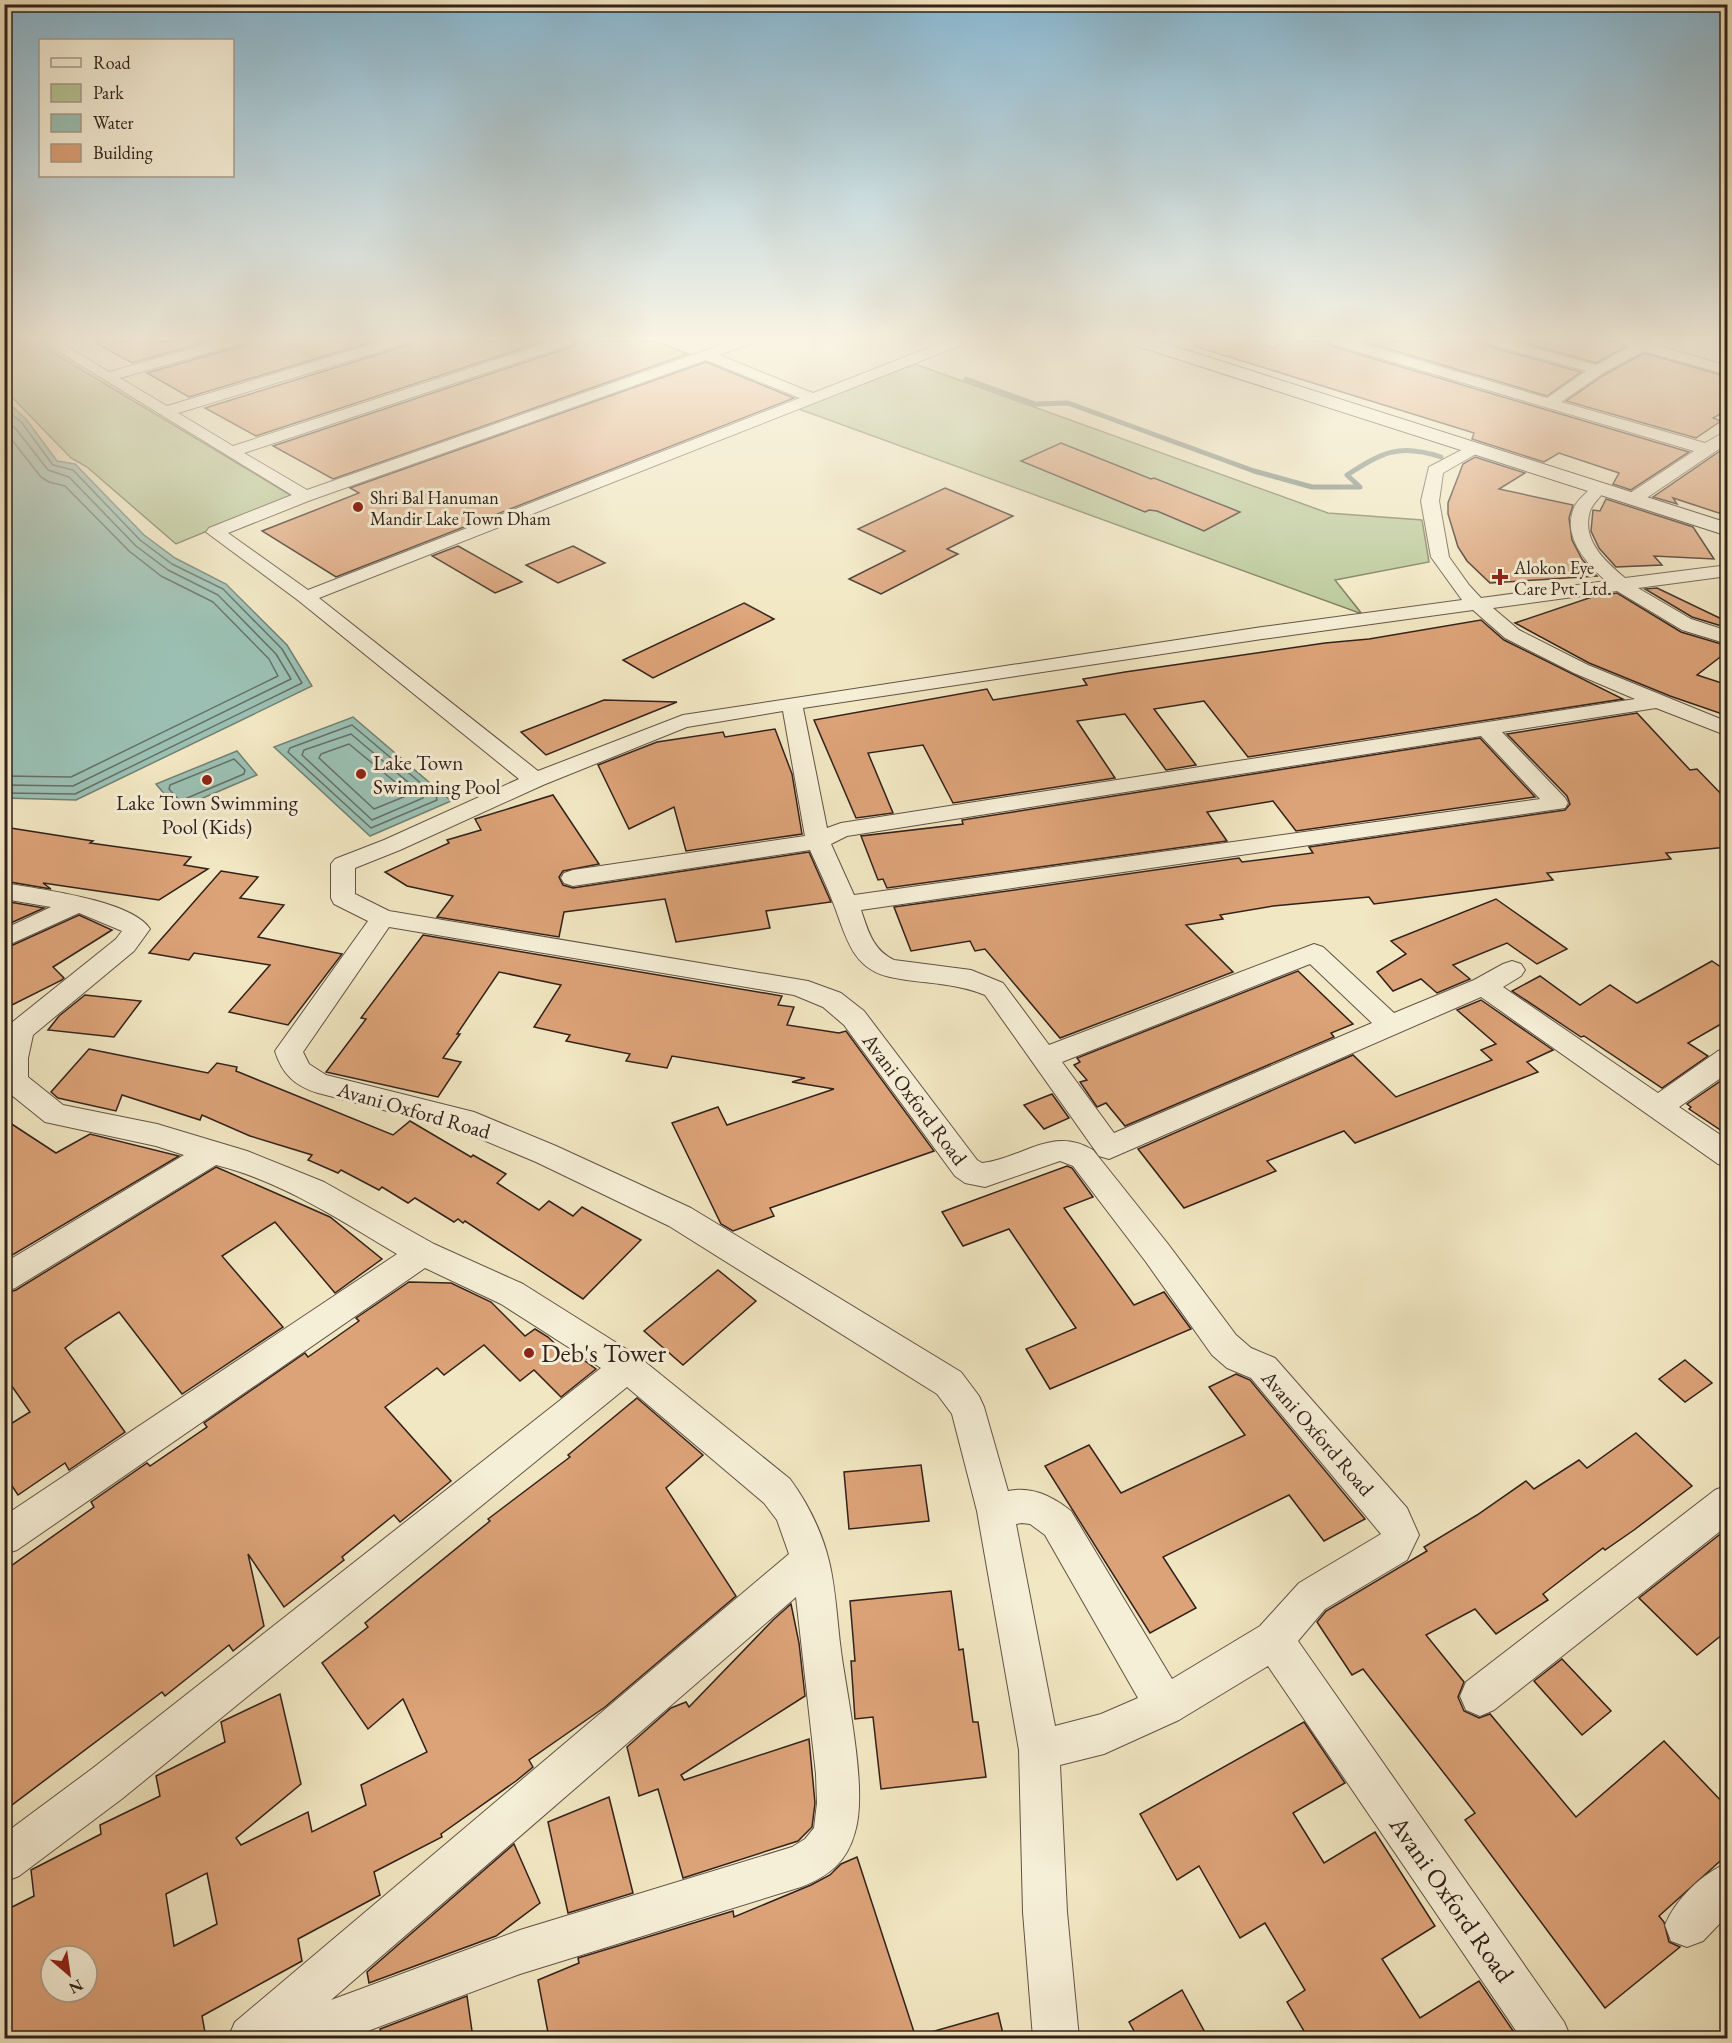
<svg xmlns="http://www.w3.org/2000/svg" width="1732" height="2043" font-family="'EB Garamond',serif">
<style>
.green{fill:#b7c695;stroke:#747458;stroke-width:1.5}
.water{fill:#9bc0b3;stroke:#718076;stroke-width:1.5}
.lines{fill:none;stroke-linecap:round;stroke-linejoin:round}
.shore{stroke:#667067;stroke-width:1.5}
.stream{stroke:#718076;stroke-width:5}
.building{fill:#dca278;stroke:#32211b;stroke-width:1.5;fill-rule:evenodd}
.street-casing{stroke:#625245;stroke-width:2}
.secondary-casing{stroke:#32211b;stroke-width:2}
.street{fill:#f6efd7;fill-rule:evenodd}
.secondary{fill:#f6efd7;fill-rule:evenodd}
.poi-dot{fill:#8f2418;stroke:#f6efd7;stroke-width:2}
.labels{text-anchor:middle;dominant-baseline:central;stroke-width:6;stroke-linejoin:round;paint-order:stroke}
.far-poi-label{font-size:18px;fill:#32211b;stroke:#f6efd7;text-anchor:start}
.poi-label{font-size:21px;fill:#32211b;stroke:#f6efd7;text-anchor:start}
.street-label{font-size:21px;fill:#32211b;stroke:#f6efd7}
.near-poi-label{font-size:26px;fill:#32211b;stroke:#f6efd7;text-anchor:start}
.near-street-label{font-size:26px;fill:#32211b;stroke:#f6efd7}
</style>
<rect width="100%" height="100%" fill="#f1e7c2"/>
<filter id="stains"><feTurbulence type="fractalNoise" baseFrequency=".00333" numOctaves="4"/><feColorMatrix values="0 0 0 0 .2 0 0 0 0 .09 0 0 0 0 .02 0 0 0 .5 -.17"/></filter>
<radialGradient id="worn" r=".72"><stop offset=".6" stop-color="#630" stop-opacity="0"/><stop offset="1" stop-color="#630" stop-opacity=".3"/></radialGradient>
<g class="green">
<path d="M4 341H34L292 496 176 544 87 467 71 458 5 390Z"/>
<path d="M915 364 1328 513 1422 520 1429 562 1335 580 1362 614 796 408Z"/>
</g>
<g class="water">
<path d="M5 400 26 419 57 461 75 464 144 535 175 558 226 584 287 645 312 686 76 800 5 798Z"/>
<path d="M353 717 451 801 370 836 274 747Z"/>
<path d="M237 751 257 775 177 809 156 784Z"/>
</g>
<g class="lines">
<g class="shore">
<path d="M4 408 22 423 53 465 73 470 140 540 172 564 223 589 282 649 302 683 75 794 4 793"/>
<path d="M4 418 16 429 48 470 69 477 136 546 168 570 218 595 276 654 291 679 73 786 4 785"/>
<path d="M4 430 41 477 49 482 65 486 129 551 161 576 213 602 269 659 278 676 71 777 4 776"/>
<path d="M352 725 436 796 437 800 371 828 288 752 290 748Z"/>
<path d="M351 734 422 794 423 798 372 820 302 755 304 750Z"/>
<path d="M349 744 406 791V796L374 809 319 758 321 754Z"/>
<path d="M234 759 245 770 244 774 180 801 169 789 170 785Z"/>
</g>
<path class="stream" d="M966 379 1035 404 1068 403 1254 471 1312 487H1360L1347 475C1383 452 1399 443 1441 457"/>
</g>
<g class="building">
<path d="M92 341H210L132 363Z"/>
<path d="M244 341H375L189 397 147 373 241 346Z"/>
<path d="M408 341H545L256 436 205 408 405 346Z"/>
<path d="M577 341H656L688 354 333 479 273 446 574 346Z"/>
<path d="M1195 341H1252L1276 349 1277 341H1328L1331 346 1689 452 1631 490 1613 484 1619 473 1559 453 1544 462 1472 439 1474 433 1194 346Z"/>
<path d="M1362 341H1485L1488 346 1581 372 1547 396Z"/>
<path d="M1519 341H1617L1625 347 1596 363Z"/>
<path d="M1644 353 1728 377V410L1713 418 1721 421 1696 438 1566 401 1604 375Z"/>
<path d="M706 362 794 398 336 577 262 531 359 493 350 488Z"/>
<path d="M1061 443 1151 479 1154 478 1240 512 1204 531 1157 511 1149 510 1145 512 1021 461Z"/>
<path d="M1720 451 1728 453V516L1673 498 1677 504 1653 497Z"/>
<path d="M1475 457 1525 473 1499 489 1573 505 1569 518 1572 540 1582 559 1597 576 1490 583 1467 561 1458 547 1448 514V503L1463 464Z"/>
<path d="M945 488 1013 516 947 549 958 554 881 594 849 579 905 551 858 529Z"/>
<path d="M1606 499 1693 527 1714 559 1654 556 1662 565 1616 567 1599 548 1591 531 1593 510 1600 511Z"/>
<path d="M458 546 522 582 495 593 432 556Z"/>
<path d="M573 546 605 563 558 583 526 565Z"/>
<path d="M1657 588 1728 622V628L1692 617 1645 589Z"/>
<path d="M1617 593 1681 632 1728 646V651L1697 675 1728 685V716L1670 696 1589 663 1515 623 1592 597Z"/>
<path d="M744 603 774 619 653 678 623 660Z"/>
<path d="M1481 620 1504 640 1623 699 1248 757 1204 701 1154 709 1196 765 1166 770 1125 714 1077 721 1115 778 953 803 923 745 868 753 893 813 856 818 814 720 987 689 993 700 1087 685 1083 679 1125 672 1325 643 1369 639Z"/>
<path d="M604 700 677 702 546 755 521 732Z"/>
<path d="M1637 713 1690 770 1697 769 1728 801V847L1666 853 1671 859 1547 873 1553 880 1374 904 1369 897 1273 906 1220 915 1223 919 1186 925 1233 972 1060 1038 985 949 975 951 970 941 911 951 894 907 1239 858 1242 862 1313 853 1309 847 1565 810 1570 804 1567 796 1507 734Z"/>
<path d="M775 729 792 774 802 834 686 851 674 807 629 829 598 765 657 742 723 732 725 737Z"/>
<path d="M1480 738 1535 797 1296 831 1273 801 1207 812 1227 841 887 888 883 879 878 880 861 836 963 824 962 820Z"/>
<path d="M553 795 599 864 563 871 559 877 563 885 573 888 809 852 831 902 766 911 770 928 676 942 665 899 564 912 559 937 437 917 453 896 407 886 385 872 449 843 447 840 481 830 475 819Z"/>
<path d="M4 827 93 841 90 843 191 857 184 865 208 869 159 900 43 883 51 889 4 881Z"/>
<path d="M221 871 258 877 240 898 284 905 258 937 342 954 288 1025 229 1012 270 965 194 953 189 960 149 953Z"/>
<path d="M1496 899 1567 949 1537 964 1507 943 1453 965 1470 979 1437 993 1421 979 1393 991 1377 972 1406 954 1391 941Z"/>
<path d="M4 901 44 908 4 926Z"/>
<path d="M79 915 112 930 53 967 64 978 62 980 4 1009V949Z"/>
<path d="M423 935 782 996 778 1005 794 1007 787 1025 839 1033 846 1031 934 1151 770 1208 774 1216 733 1231 721 1224 672 1123 718 1107 727 1125 834 1089 792 1082 805 1078 672 1056 667 1068 626 1061 630 1054 566 1041 570 1035 534 1027 561 985 499 972 457 1034H460L443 1058 461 1062 438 1097 326 1072 366 1019 361 1018Z"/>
<path d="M1712 961 1728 972V1020L1688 1043 1708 1056 1662 1088 1584 1036 1581 1037 1512 991 1540 976 1580 1005 1610 985 1637 1003Z"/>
<path d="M1298 971 1353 1024 1331 1033 1334 1037 1125 1126 1106 1103 1097 1107 1080 1082 1087 1080 1074 1065 1080 1062 1077 1058Z"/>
<path d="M85 995 141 1001 114 1037 48 1030 59 1016Z"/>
<path d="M1481 1000 1553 1050 1527 1062 1538 1072 1355 1143 1344 1131 1267 1161 1276 1171 1184 1208 1138 1149 1353 1055 1396 1097 1492 1060 1481 1050 1496 1044 1457 1010Z"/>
<path d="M89 1049 208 1073 217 1063 237 1067 236 1071 393 1135 410 1121 471 1157 473 1155 506 1174 497 1183 539 1210 549 1201 573 1216 582 1207 641 1240 583 1299 465 1221 463 1223 458 1219 454 1222 415 1198 408 1203 382 1187 379 1190 341 1170 338 1173 308 1160 312 1155 250 1136 202 1115 200 1120 122 1095 116 1111 58 1098 51 1092Z"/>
<path d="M1728 1076V1135L1689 1109 1691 1107 1687 1104Z"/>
<path d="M1052 1094 1069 1118 1044 1129 1024 1105Z"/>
<path d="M4 1119 56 1153 90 1134 179 1156 4 1260Z"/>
<path d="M1067 1166 1072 1168 1093 1197 1064 1208 1134 1305 1164 1292 1191 1329 1050 1389 1026 1349 1076 1328 1009 1229 963 1246 942 1212Z"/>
<path d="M216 1167 330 1217 382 1259 335 1293 275 1222 222 1256 283 1327 182 1394 119 1312 75 1340 65 1348 125 1432 69 1470 65 1463 18 1495 4 1474V1428L30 1412 4 1375V1294L16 1290Z"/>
<path d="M718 1270 756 1301 683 1365 644 1331Z"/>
<path d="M409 1282 451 1283 491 1302 525 1336 535 1329 548 1337 569 1357 574 1353 596 1369 561 1397 534 1370 520 1381 484 1345 444 1375 437 1368 385 1407 451 1481 400 1522 394 1515 342 1557 344 1560 284 1607 248 1554 264 1626 233 1651 229 1645 165 1696 162 1692 4 1811V1571L94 1507 91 1502 147 1463 150 1466 207 1427 204 1423 305 1353 308 1357 359 1321 356 1318Z"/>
<path d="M1685 1360 1712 1383 1685 1402 1659 1379Z"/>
<path d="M1236 1374 1250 1380 1365 1519 1324 1541 1289 1495 1163 1557 1196 1608 1150 1633 1045 1466 1089 1445 1121 1493 1245 1435 1209 1387Z"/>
<path d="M637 1398 703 1455 666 1488 736 1596 605 1707 529 1760 533 1767 516 1781 441 1834 442 1837 374 1872 380 1895 298 1939 302 1961 202 2016 206 2038H4V1911L34 1896 31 1870 101 1834 100 1825 160 1796 156 1776 225 1742 221 1722 280 1694 301 1784 236 1838 241 1845 308 1812 312 1832 366 1805 361 1785 427 1752 403 1699 368 1729 322 1663 368 1627 365 1623 490 1521 488 1519 570 1457 568 1455ZM207 1873 217 1924 174 1946 166 1894ZM51 1956H87V1992H51Z"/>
<path d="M1636 1433 1692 1486 1634 1530 1605 1550 1603 1548 1543 1594 1548 1600 1496 1634 1475 1609 1426 1635 1464 1682 1458 1697 1464 1711 1479 1718 1490 1714 1576 1817 1664 1741 1728 1808V1854L1659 1916 1664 1922 1669 1942 1680 1947 1605 2008 1465 1820 1475 1813 1363 1669 1352 1675 1317 1622 1326 1611 1427 1551 1424 1547 1477 1515 1526 1481 1534 1489 1579 1460 1587 1468Z"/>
<path d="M921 1465 929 1521 849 1529 844 1472Z"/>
<path d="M1728 1528V1630L1697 1655 1639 1598Z"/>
<path d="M951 1591 959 1650 963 1649 973 1722H978L986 1777 881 1789 873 1717 855 1719 851 1661H855L850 1601Z"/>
<path d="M791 1604 799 1643 805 1696 681 1775 684 1780 809 1739 815 1803 812 1827 798 1841 683 1878 658 1789 639 1796 627 1747 671 1708 686 1702 689 1707 773 1620Z"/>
<path d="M1562 1659 1611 1711 1582 1735 1534 1681Z"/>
<path d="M1304 1722 1345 1783 1293 1813 1324 1863 1375 1832 1435 1926 1382 1959 1420 2018 1479 1981 1518 2038H1308L1287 2002 1305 1990 1265 1923 1240 1938 1199 1866 1177 1880 1140 1814Z"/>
<path d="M609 1797 633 1893 568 1913 548 1822Z"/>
<path d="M514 1844 540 1903 496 1936 369 1983 367 1972Z"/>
<path d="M857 1857 916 2038H549L538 1980 579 1963 578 1958 733 1911 734 1917 811 1885 830 1875 841 1864Z"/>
<path d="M1182 1990 1208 2038H1138L1129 2022Z"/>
<path d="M467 1996 473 2038H382L380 2029Z"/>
<path d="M998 2013 1004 2038H932L931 2032Z"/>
</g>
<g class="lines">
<g class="street-casing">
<g id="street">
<path d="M41 341H58L109 372 219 341H242L240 344 120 378 167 406 383 341H406L404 344 178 413 233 446 553 341H575L573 344 244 453 307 490 732 341H753L751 344 719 355 813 393 946 341H966L964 344 319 598 538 771 683 715 1262 627 1462 600 1431 557 1421 501 1429 467 1475 443 1481 445 1483 448 1481 451 1443 473 1439 501 1449 557 1469 585 1481 598 1606 581C1586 563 1562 536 1574 508 1576 502 1582 497 1586 493 1592 486 1595 482 1605 484L1607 488C1602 495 1593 503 1590 511 1581 540 1605 561 1625 578L1728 565V576L1638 588 1691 619 1728 631V644L1682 630 1617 591 1493 608 1519 630 1588 665 1728 722V736L1656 708 1502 732 1565 798 1568 803 1565 808 861 910C868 931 873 950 894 960L971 970 1003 983 1049 1045 1314 944 1323 947 1394 1013 1474 980 1503 964 1512 961 1521 964 1525 970 1521 976 1503 987 1658 1093 1718 1051 1728 1048V1073L1679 1107 1728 1140V1167L1718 1164 1481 997 1109 1159 1099 1156 985 995C954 982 922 984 890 977 852 969 846 936 834 905 827 886 818 868 810 850L573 886 564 883 561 878 564 873 573 870 805 836 783 711 687 727 543 785 400 850 355 868V894L389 911 808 981 841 993 864 1011 977 1160 982 1163C1022 1159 1052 1125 1093 1150L1168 1244 1236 1335 1251 1348 1275 1358 1407 1508 1419 1535 1407 1560 1325 1609 1298 1641 1564 2022 1571 2038H1521L1268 1666 1179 1720 1104 1754 1060 1765 1067 1912 1079 2038H1033L1023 1912 1019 1750 977 1511 952 1414 937 1394 669 1226 536 1162 457 1129 318 1093C295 1086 282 1074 275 1051L368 921 334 904 331 898V864L335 859 384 840 519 779 299 601 206 532 209 528 292 495ZM706 360 800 398 308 590 228 533 311 500ZM1473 610 1505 638 1574 673 1635 699 841 823 827 828 803 708 1262 639ZM1481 736 1540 799 854 895 831 844 847 836ZM389 927 794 995 823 1007 844 1025 955 1176 965 1183 985 1187 1060 1161 1073 1166 1146 1262 1212 1355 1227 1368 1251 1378 1381 1534 1299 1583 1260 1626 1172 1679 1071 1511C1052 1496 1032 1486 1008 1491L984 1407 979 1396 961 1372 691 1208 556 1146 474 1112 326 1075 309 1064 303 1052ZM1310 964 1372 1023 1114 1133 1062 1062ZM1022 1523 1030 1524 1045 1535 1138 1698 1101 1714 1055 1726 1016 1524Z"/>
<path d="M1330 341H1353L1547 398 1586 371 1489 344 1487 341H1510L1596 365 1630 347 1619 341H1642L1728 366V375L1644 351 1603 373 1561 402 1705 443 1728 430V443L1639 503H1627L1624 499 1627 495 1694 451 1332 344Z"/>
<path d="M4 883C38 889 132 900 150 929L134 951 33 1035 28 1058V1077L63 1105 157 1124 247 1151 324 1182 434 1244 523 1284 639 1357 790 1479C807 1502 822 1532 829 1561 836 1590 837 1621 841 1651 847 1697 868 1790 855 1832 847 1862 829 1876 801 1887L520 1974 349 2038H228L235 2022 789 1554 777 1520 764 1503 627 1387 123 1798 19 1876 4 1882V1834L93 1768 601 1368 501 1304 425 1268 17 1550 4 1554V1516L397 1254C340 1220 281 1181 216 1165L15 1288 4 1292V1263L184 1155 156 1146 45 1122 4 1089V1039L10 1024 116 939 122 931 79 913 4 947V929L51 907 4 899ZM796 1597 816 1774 817 1803 814 1828 805 1839 792 1847 520 1930 331 2000Z"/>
<path d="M1728 1485V1525L1494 1710 1480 1716 1466 1710 1460 1696 1466 1682 1715 1490Z"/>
<path d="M1728 1863V1915L1703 1941 1687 1947 1671 1941 1665 1925C1675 1900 1702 1873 1728 1863Z"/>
</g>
</g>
<g class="secondary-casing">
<path id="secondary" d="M1131 341H1158L1728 523V536L1134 345Z"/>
</g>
<use href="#street" class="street"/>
<use href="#secondary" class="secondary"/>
</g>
<linearGradient id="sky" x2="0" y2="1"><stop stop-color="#89b9d3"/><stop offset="0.54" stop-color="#f9f4e4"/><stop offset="1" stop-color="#f9f4e4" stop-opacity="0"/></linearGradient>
<rect width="1732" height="627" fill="url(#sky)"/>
<g class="poi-dot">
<circle cx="358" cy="507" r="6"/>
<path d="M1497 568h6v6h6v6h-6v6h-6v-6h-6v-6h6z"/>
<circle cx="361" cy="774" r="6"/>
<circle cx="207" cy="780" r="6"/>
<circle cx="529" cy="1353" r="6"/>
</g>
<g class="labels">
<g class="far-poi-label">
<text x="370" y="497">Shri Bal Hanuman<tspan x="370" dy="21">Mandir Lake Town Dham</tspan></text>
<text x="1514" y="567">Alokon Eye<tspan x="1514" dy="21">Care Pvt. Ltd.</tspan></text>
</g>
<g class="poi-label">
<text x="373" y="762">Lake Town<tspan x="373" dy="24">Swimming Pool</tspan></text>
<text x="207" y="802" text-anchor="middle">Lake Town Swimming<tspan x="207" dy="24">Pool (Kids)</tspan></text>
</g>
<g class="street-label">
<text transform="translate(915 1099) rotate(53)">Avani Oxford Road</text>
<text transform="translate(414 1110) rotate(16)">Avani Oxford Road</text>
<text transform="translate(1318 1433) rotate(49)">Avani Oxford Road</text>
</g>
<g class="near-poi-label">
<text x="541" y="1353">Deb's Tower</text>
</g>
<g class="near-street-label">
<text transform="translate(1452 1899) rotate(55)">Avani Oxford Road</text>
</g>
</g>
<rect width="1732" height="2043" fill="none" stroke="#f1e7c2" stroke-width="24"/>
<rect x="6" y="6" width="1720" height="2031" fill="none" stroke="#32211b" stroke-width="3"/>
<rect x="12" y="12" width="1708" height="2019" fill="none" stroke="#32211b" stroke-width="1.5"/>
<rect x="39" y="39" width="195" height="138" fill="#f6efd7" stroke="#a89d8c" stroke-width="1.5"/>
<rect x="51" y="58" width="30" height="9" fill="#f6efd7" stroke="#a89d8c" stroke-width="1.5"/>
<text x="93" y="69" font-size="18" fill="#32211b">Road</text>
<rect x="51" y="84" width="30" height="18" fill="#b7c695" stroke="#a89d8c" stroke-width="1.5"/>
<text x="93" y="99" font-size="18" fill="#32211b">Park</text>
<rect x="51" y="114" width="30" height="18" fill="#9bc0b3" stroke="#a89d8c" stroke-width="1.5"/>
<text x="93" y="129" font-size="18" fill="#32211b">Water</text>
<rect x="51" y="144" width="30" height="18" fill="#dca278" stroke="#a89d8c" stroke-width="1.5"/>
<text x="93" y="159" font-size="18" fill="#32211b">Building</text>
<g transform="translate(69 1974) rotate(151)"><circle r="28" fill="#f6efd7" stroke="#a89d8c" stroke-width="1.5"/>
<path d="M0-4.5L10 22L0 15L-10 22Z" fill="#8f2418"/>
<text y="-9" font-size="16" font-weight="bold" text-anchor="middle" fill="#32211b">N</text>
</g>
<rect width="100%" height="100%" filter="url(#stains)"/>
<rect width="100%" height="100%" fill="url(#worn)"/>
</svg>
